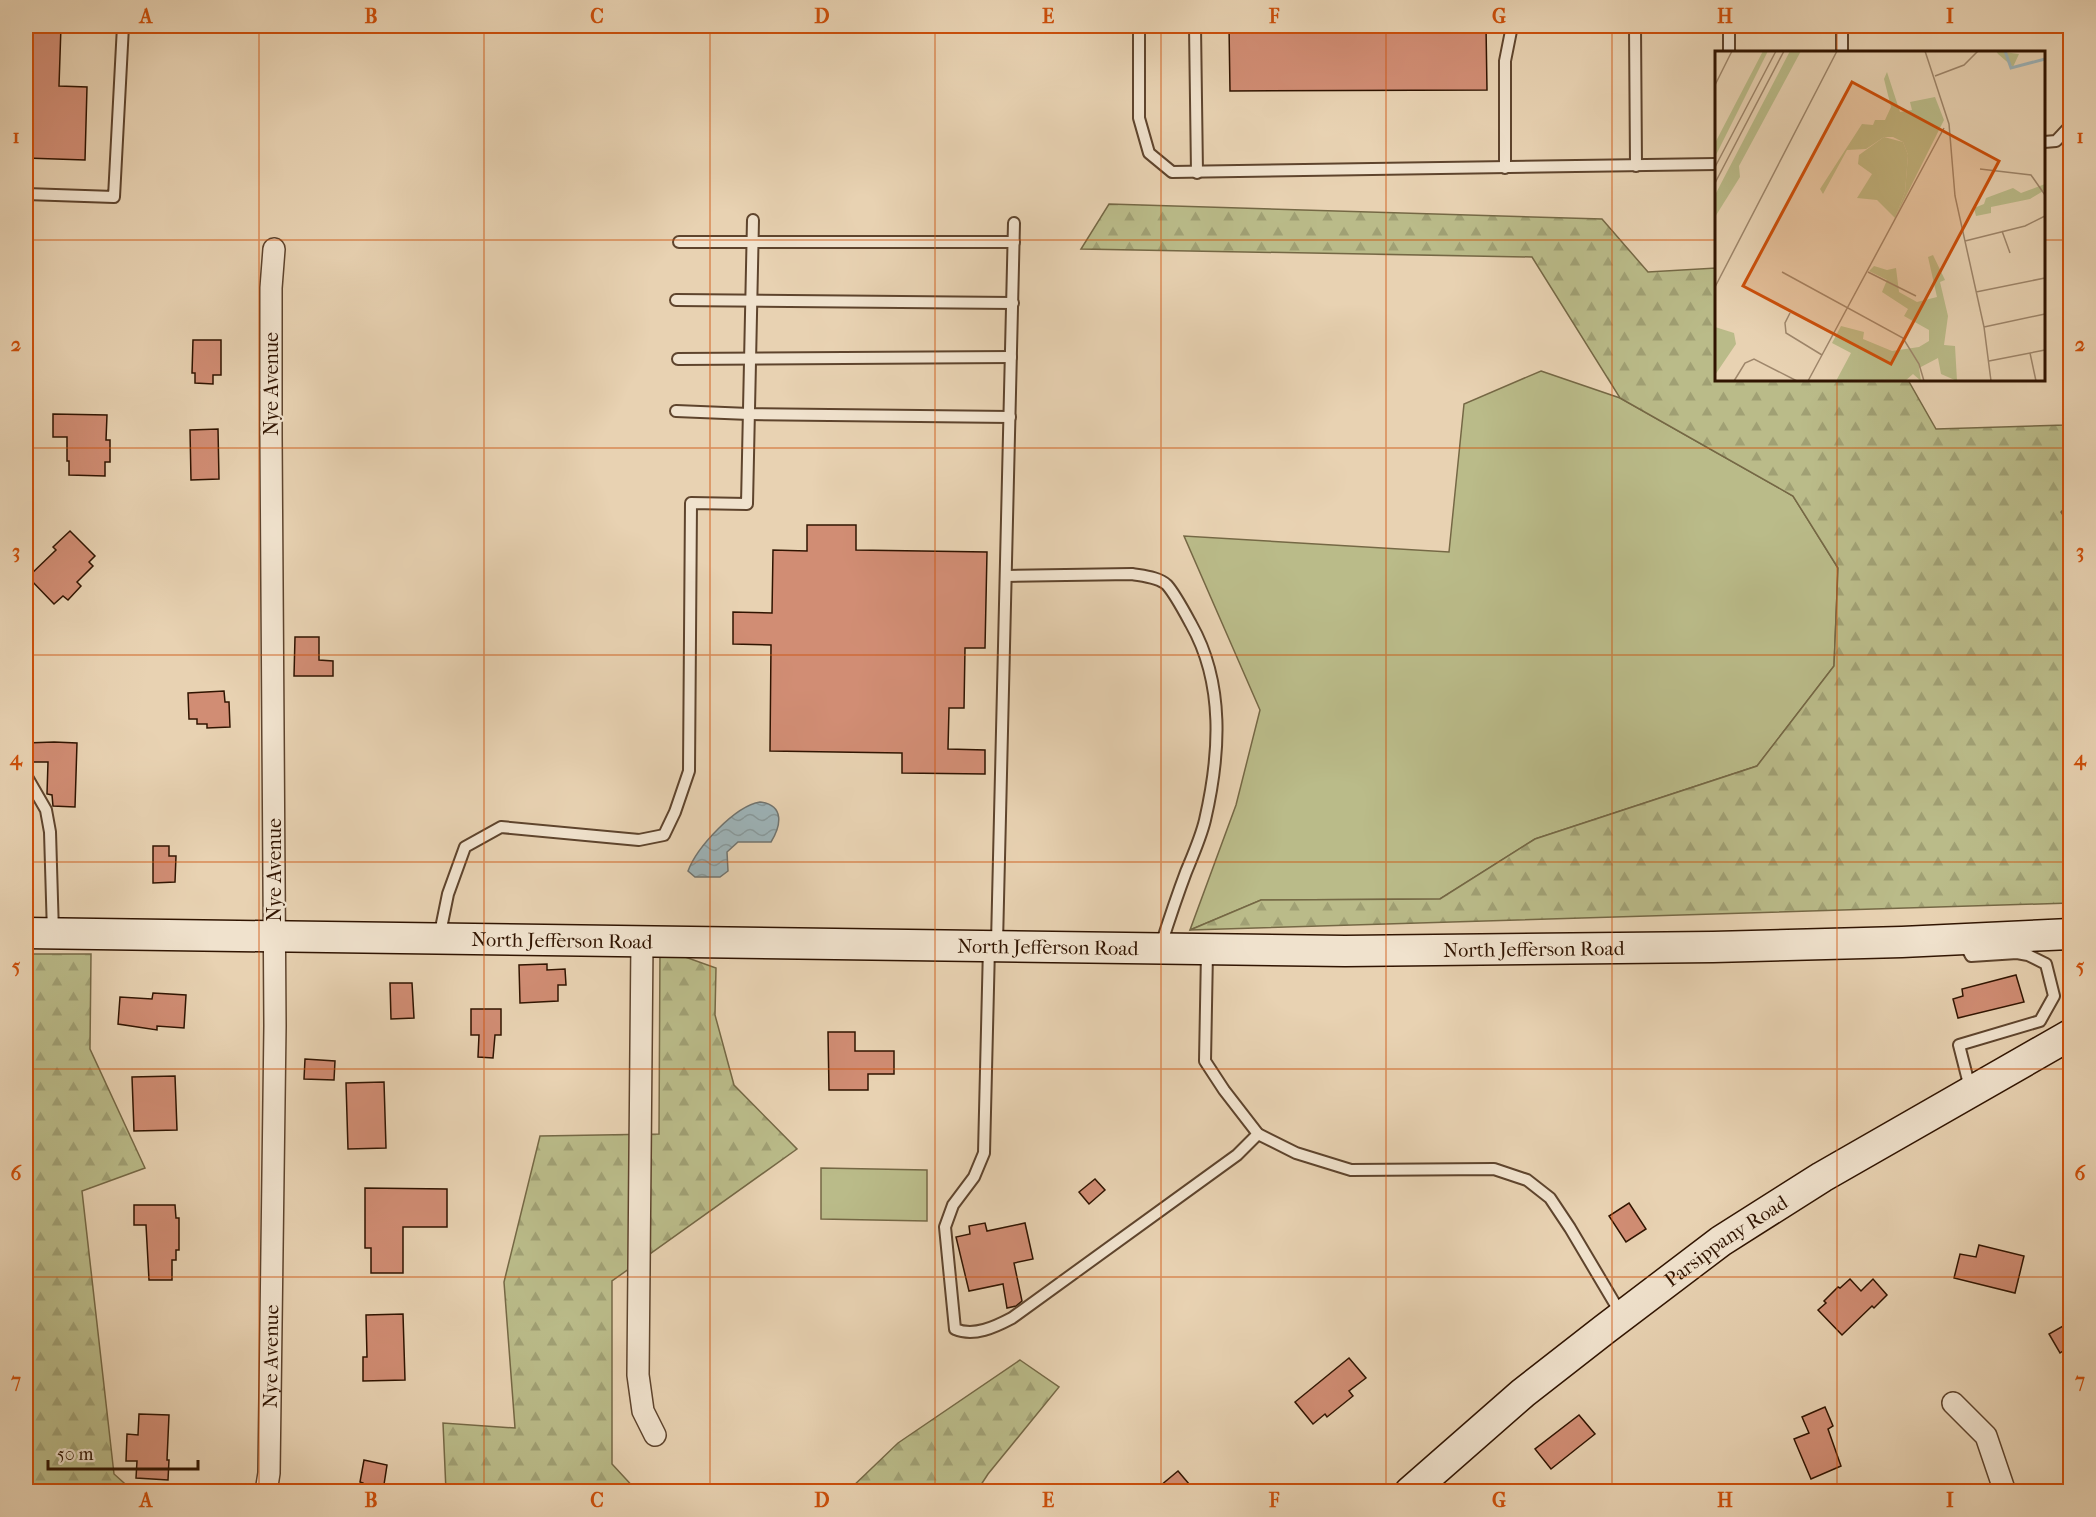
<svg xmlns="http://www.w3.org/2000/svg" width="2096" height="1517" font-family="'IM FELL French Canon',serif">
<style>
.grass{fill:#babb89;stroke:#756845;stroke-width:1.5}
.forest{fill:url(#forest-firs);stroke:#756845;stroke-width:1.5}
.water{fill:url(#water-waves);stroke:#71746f;stroke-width:1.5}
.building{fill:#d18d74;stroke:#301401;stroke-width:1.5}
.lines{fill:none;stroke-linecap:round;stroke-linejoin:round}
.lane-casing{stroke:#5e442d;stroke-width:14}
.street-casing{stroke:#5e442d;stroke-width:24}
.secondary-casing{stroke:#301401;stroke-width:33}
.lane{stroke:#f0e2cd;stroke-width:10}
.street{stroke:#f0e2cd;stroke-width:21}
.secondary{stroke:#f0e2cd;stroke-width:30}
.grid{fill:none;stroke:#cc4f0a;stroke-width:1.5;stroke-opacity:0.55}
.labels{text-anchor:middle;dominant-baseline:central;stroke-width:4.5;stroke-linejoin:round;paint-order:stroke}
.street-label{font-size:20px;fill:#301401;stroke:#f0e2cd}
.inset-river{fill:none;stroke:#9db4b9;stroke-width:3}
.inset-road{fill:none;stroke:#9e866b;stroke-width:1.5}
.view{fill:#cc4f0a;fill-opacity:0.15;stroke:#cc4f0a;stroke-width:3}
.inset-edge{fill:none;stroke:#301401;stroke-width:3}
.neatline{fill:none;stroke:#cc4f0a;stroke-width:2}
.grid-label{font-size:20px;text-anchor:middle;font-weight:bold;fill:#cc4f0a}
</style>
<defs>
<pattern id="forest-firs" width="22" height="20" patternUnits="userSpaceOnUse" patternTransform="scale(1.5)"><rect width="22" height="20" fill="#babb89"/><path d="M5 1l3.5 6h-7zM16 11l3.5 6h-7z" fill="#a0a074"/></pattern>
<pattern id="water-waves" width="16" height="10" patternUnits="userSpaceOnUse" patternTransform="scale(1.5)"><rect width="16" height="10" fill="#9db4b9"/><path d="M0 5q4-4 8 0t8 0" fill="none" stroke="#889a9d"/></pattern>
</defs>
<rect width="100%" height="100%" fill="#e8d2b2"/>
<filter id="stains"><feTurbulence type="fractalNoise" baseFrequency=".00333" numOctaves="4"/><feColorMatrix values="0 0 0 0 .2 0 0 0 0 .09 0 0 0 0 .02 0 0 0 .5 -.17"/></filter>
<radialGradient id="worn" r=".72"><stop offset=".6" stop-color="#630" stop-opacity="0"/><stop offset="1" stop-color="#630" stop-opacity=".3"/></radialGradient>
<g class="grass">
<path d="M1541 371 1620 398 1793 496 1838 568 1834 666 1757 766 1535 839 1440 899 1261 900 1190 930 1236 805 1260 710 1184 536 1449 552 1464 404Z"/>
<path d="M821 1168 927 1170V1221L821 1219Z"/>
</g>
<g class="forest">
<path d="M1109 204 1602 219 1648 272 1716 268V380H1908L1936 429 2066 425 2070 421V502L2061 512 2070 526V903L1190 930 1261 900 1440 899 1535 839 1757 766 1834 666 1838 568 1793 496 1620 398 1532 257 1081 249Z"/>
<path d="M660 948 716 968 715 1015 734 1085 797 1149 612 1281V1464L637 1491H446L443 1423 515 1428 504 1282 540 1136 659 1134Z"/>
<path d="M26 954H91L90 1049 145 1168 82 1191 114 1474 133 1491H26Z"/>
<path d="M1020 1360 1059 1387 988 1474 977 1491H848L898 1443Z"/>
</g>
<path class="water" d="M760 802C785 805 781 826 771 842H738L727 852 728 871 720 877H695L688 871C697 847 735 806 760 802Z"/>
<g class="building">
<path d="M26 26H61L59 86 87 87 85 160 26 158Z"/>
<path d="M1229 26H1486L1487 90 1230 91Z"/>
<path d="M193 340H221V375H213V384L195 383V373H192Z"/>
<path d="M53 414 107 415 106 440H110V462H105V476L69 475V461H67V437H53Z"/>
<path d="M218 429 219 479 191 480 190 430Z"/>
<path d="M807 525H856V550L987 552 985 648H965L964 708H949L948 749 985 750V774L902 773V753L770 751 771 645 733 644V612L772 613 773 550 807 551Z"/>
<path d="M70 531 95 556 89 562 93 566 77 582 81 586 68 600 63 596 54 604 28 577 56 550 53 547Z"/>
<path d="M295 637H319V660L333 661V676H294Z"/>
<path d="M224 691 225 702H229L230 727 207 728V724H197V719H189L188 693Z"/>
<path d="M54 742 77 743 75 807 53 806 52 795 47 794 48 762H26V743Z"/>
<path d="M153 846H169V856H176L175 882 153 883Z"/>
<path d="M547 964V970L565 969 566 985H558V1001L520 1003 519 965Z"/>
<path d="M2016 975 2024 1002 1958 1018 1953 999 1963 996 1962 989Z"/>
<path d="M390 983H412L414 1018 391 1019Z"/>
<path d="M153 993 186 995 184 1028 157 1026V1030L118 1024 120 997 152 999Z"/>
<path d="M471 1009H501V1035H495L493 1058 478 1057 479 1035H471Z"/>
<path d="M828 1032H855V1051H894V1074H868V1090H829Z"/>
<path d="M305 1059 335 1061 334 1080 304 1079Z"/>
<path d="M175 1076 177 1130 134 1131 132 1077Z"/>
<path d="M384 1082 386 1148 348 1149 346 1083Z"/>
<path d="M1095 1179 1105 1190 1089 1204 1079 1192Z"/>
<path d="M365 1188 447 1189V1227H403V1273H371V1248H365Z"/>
<path d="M1629 1203 1646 1229 1626 1242 1609 1216Z"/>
<path d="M134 1205H175L176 1218H179V1250H176V1260H172V1280H149L146 1225H134Z"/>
<path d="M985 1223 987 1231 1025 1223 1033 1259 1014 1263 1022 1301 1016 1306 1007 1308 1003 1284 969 1291 956 1237 970 1234 969 1226Z"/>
<path d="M1979 1245 2024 1256 2015 1293 1954 1278 1960 1254 1976 1257Z"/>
<path d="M1850 1279 1861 1291 1873 1279 1887 1295 1874 1308 1872 1306 1842 1335 1818 1310 1826 1303 1824 1301 1838 1287 1840 1288Z"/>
<path d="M403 1314 405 1380 363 1381V1357H367L366 1315Z"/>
<path d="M2070 1322V1346L2060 1353 2049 1334Z"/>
<path d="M1349 1358 1366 1378 1349 1391 1353 1396 1327 1417 1325 1414 1313 1424 1295 1402Z"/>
<path d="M1825 1407 1833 1426 1828 1429 1841 1466 1811 1479 1794 1439 1809 1433 1802 1417Z"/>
<path d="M139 1414 169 1415 167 1460H169L168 1480 136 1478 137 1461H126L127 1434 138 1435Z"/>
<path d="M1579 1415 1595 1434 1551 1469 1535 1449Z"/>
<path d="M364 1460 387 1465 383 1491H362L363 1483 360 1482Z"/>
<path d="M1178 1471 1195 1491H1154Z"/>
</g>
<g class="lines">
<g class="lane-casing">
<g id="lane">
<path d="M1139 26V118L1149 153 1172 172 1716 164"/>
<path d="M1195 26 1197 173"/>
<path d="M1635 26 1636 166"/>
<path d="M1729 26V52"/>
<path d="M1842 26V52"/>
<path d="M2044 142 2056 141 2070 126"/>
<path d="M1505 168V61L1512 26"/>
<path d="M26 194 114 197 123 26"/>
<path d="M679 242H1014"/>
<path d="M676 300 1013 303"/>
<path d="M678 359 1011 357"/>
<path d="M676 411 749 414 1010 417"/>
<path d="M1006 576 1132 574C1143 576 1159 577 1167 585 1175 594 1185 613 1191 624 1225 684 1220 755 1205 820 1201 837 1193 855 1186 872 1177 896 1169 920 1161 945"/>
<path d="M27 777 46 810 50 832 53 933"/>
<path d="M439 938 448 894 465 847 501 827 639 840 664 835 675 812 689 771 691 503 747 504 753 220"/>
<path d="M1963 941 1971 956 2017 953 2028 955 2046 964 2054 996 2040 1021 1959 1045 1970 1088"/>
<path d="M997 943 1014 223"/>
<path d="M989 947 984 1153 974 1177 953 1205 945 1227 955 1329C974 1337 995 1327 1012 1318L1237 1155 1258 1134"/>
<path d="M1207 952 1205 1061 1224 1090 1258 1134 1296 1153 1351 1170 1494 1169 1527 1180 1550 1198 1570 1228 1621 1314"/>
</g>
</g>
<g class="street-casing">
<g id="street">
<path d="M642 941 638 1375 643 1411 655 1435"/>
<path d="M1953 1403 1986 1436 2005 1492"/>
<path id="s1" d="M266 1492 269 1473 275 1026 271 437V288L274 249"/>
</g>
</g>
<g class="secondary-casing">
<g id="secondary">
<path id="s2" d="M26 933 1345 951 1713 947 1902 942 2070 934"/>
<path id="s3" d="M1410 1492 1523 1393 1605 1329 1721 1241 1822 1177 2070 1035"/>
</g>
</g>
<use href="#lane" class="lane"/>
<use href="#street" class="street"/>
<use href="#secondary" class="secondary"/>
</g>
<path class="grid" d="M259 26V1492M484 26V1492M710 26V1492M935 26V1492M1161 26V1492M1386 26V1492M1612 26V1492M1837 26V52M26 240H1716M2044 240H2070M1837 380V1492M26 448H2070M26 655H2070M26 862H2070M26 1069H2070M26 1277H2070"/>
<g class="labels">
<g class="street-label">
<text transform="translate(271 384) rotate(-90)">Nye Avenue</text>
<text transform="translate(274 870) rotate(-90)">Nye Avenue</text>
<text stroke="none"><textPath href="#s2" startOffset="536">North Jefferson Road</textPath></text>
<text stroke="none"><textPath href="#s2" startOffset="1022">North Jefferson Road</textPath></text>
<text stroke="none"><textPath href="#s2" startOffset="1508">North Jefferson Road</textPath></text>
<text stroke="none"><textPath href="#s3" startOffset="404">Parsippany Road</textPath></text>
<text stroke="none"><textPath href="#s1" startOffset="136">Nye Avenue</textPath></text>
</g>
</g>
<g transform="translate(1715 51)">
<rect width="330" height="330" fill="#e8d2b2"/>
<path d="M169 86 188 91 193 104 190 141 180 167 162 149 142 147 157 123 143 113 144 104Z" fill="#babb89"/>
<path d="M48 0H53L0 106V92ZM75 0H86L24 115 25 126 0 166V144ZM281 0 304 3 298 16 283 3ZM172 21 185 61 197 59 195 51 220 46 229 69 180 167 190 141 193 104 188 91 178 86H169L151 98 132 99 108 143 105 138 147 73 158 74 160 69H170L176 56 169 28ZM330 133V139L315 148 276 156V162L261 165 259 157 269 153 271 147 298 137 306 142ZM218 204 230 229 225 231 233 265 229 294 240 295 242 330 226 323 223 307 204 317 206 330 198 323 190 330H121L136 302 117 292 126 275 149 281 148 288 177 300 204 296 214 290V279L189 265 193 258 167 241 172 229 154 220 159 215 172 219 181 217 184 241 202 251 222 246 213 206ZM0 276 19 282 21 293 0 324Z" fill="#babb89"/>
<path class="inset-river" d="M290 0 296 17 330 8"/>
<path class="inset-road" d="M210 0 234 73 240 145 269 276 276 330M220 25 249 14 263 0M0 34 17 0M0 116 61 0M265 118 316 124 330 144M0 132 69 0M287 180 295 202M250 190 310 175 330 165M67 221 188 287 204 313 209 330M153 221 201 245M0 236 122 0M261 241 330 227M75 262 70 272 71 282 107 304M269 276 330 263M315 302 321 330M274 310 330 299M19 330 30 312 39 308 82 330M93 330 229 77"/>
<path class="view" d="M137 31 284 110 176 313 28 235Z"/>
<rect width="330" height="330" class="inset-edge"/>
</g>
<rect width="2096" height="1517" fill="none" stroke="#e8d2b2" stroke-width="66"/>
<path d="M48 1460v9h150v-9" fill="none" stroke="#301401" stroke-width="3"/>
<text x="57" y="1460" font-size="18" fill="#301401" stroke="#f0e2cd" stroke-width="4.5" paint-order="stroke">50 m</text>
<rect x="33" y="33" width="2030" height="1451" class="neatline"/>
<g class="grid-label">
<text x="146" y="23">A</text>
<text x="371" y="23">B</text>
<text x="597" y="23">C</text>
<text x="822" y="23">D</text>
<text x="1048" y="23">E</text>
<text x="1274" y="23">F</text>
<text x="1499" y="23">G</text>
<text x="1725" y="23">H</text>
<text x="1950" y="23">I</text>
<text x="16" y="143">1</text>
<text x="2080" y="143">1</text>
<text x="16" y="351">2</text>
<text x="2080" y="351">2</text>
<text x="16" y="558">3</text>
<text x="2080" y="558">3</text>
<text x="16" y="765">4</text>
<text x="2080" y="765">4</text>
<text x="16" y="973">5</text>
<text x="2080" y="973">5</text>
<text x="16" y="1180">6</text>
<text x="2080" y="1180">6</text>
<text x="16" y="1387">7</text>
<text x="2080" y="1387">7</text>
<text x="146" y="1507">A</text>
<text x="371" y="1507">B</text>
<text x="597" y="1507">C</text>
<text x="822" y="1507">D</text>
<text x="1048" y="1507">E</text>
<text x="1274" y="1507">F</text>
<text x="1499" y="1507">G</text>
<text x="1725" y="1507">H</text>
<text x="1950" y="1507">I</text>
</g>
<rect width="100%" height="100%" filter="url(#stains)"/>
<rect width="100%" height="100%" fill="url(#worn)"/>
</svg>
